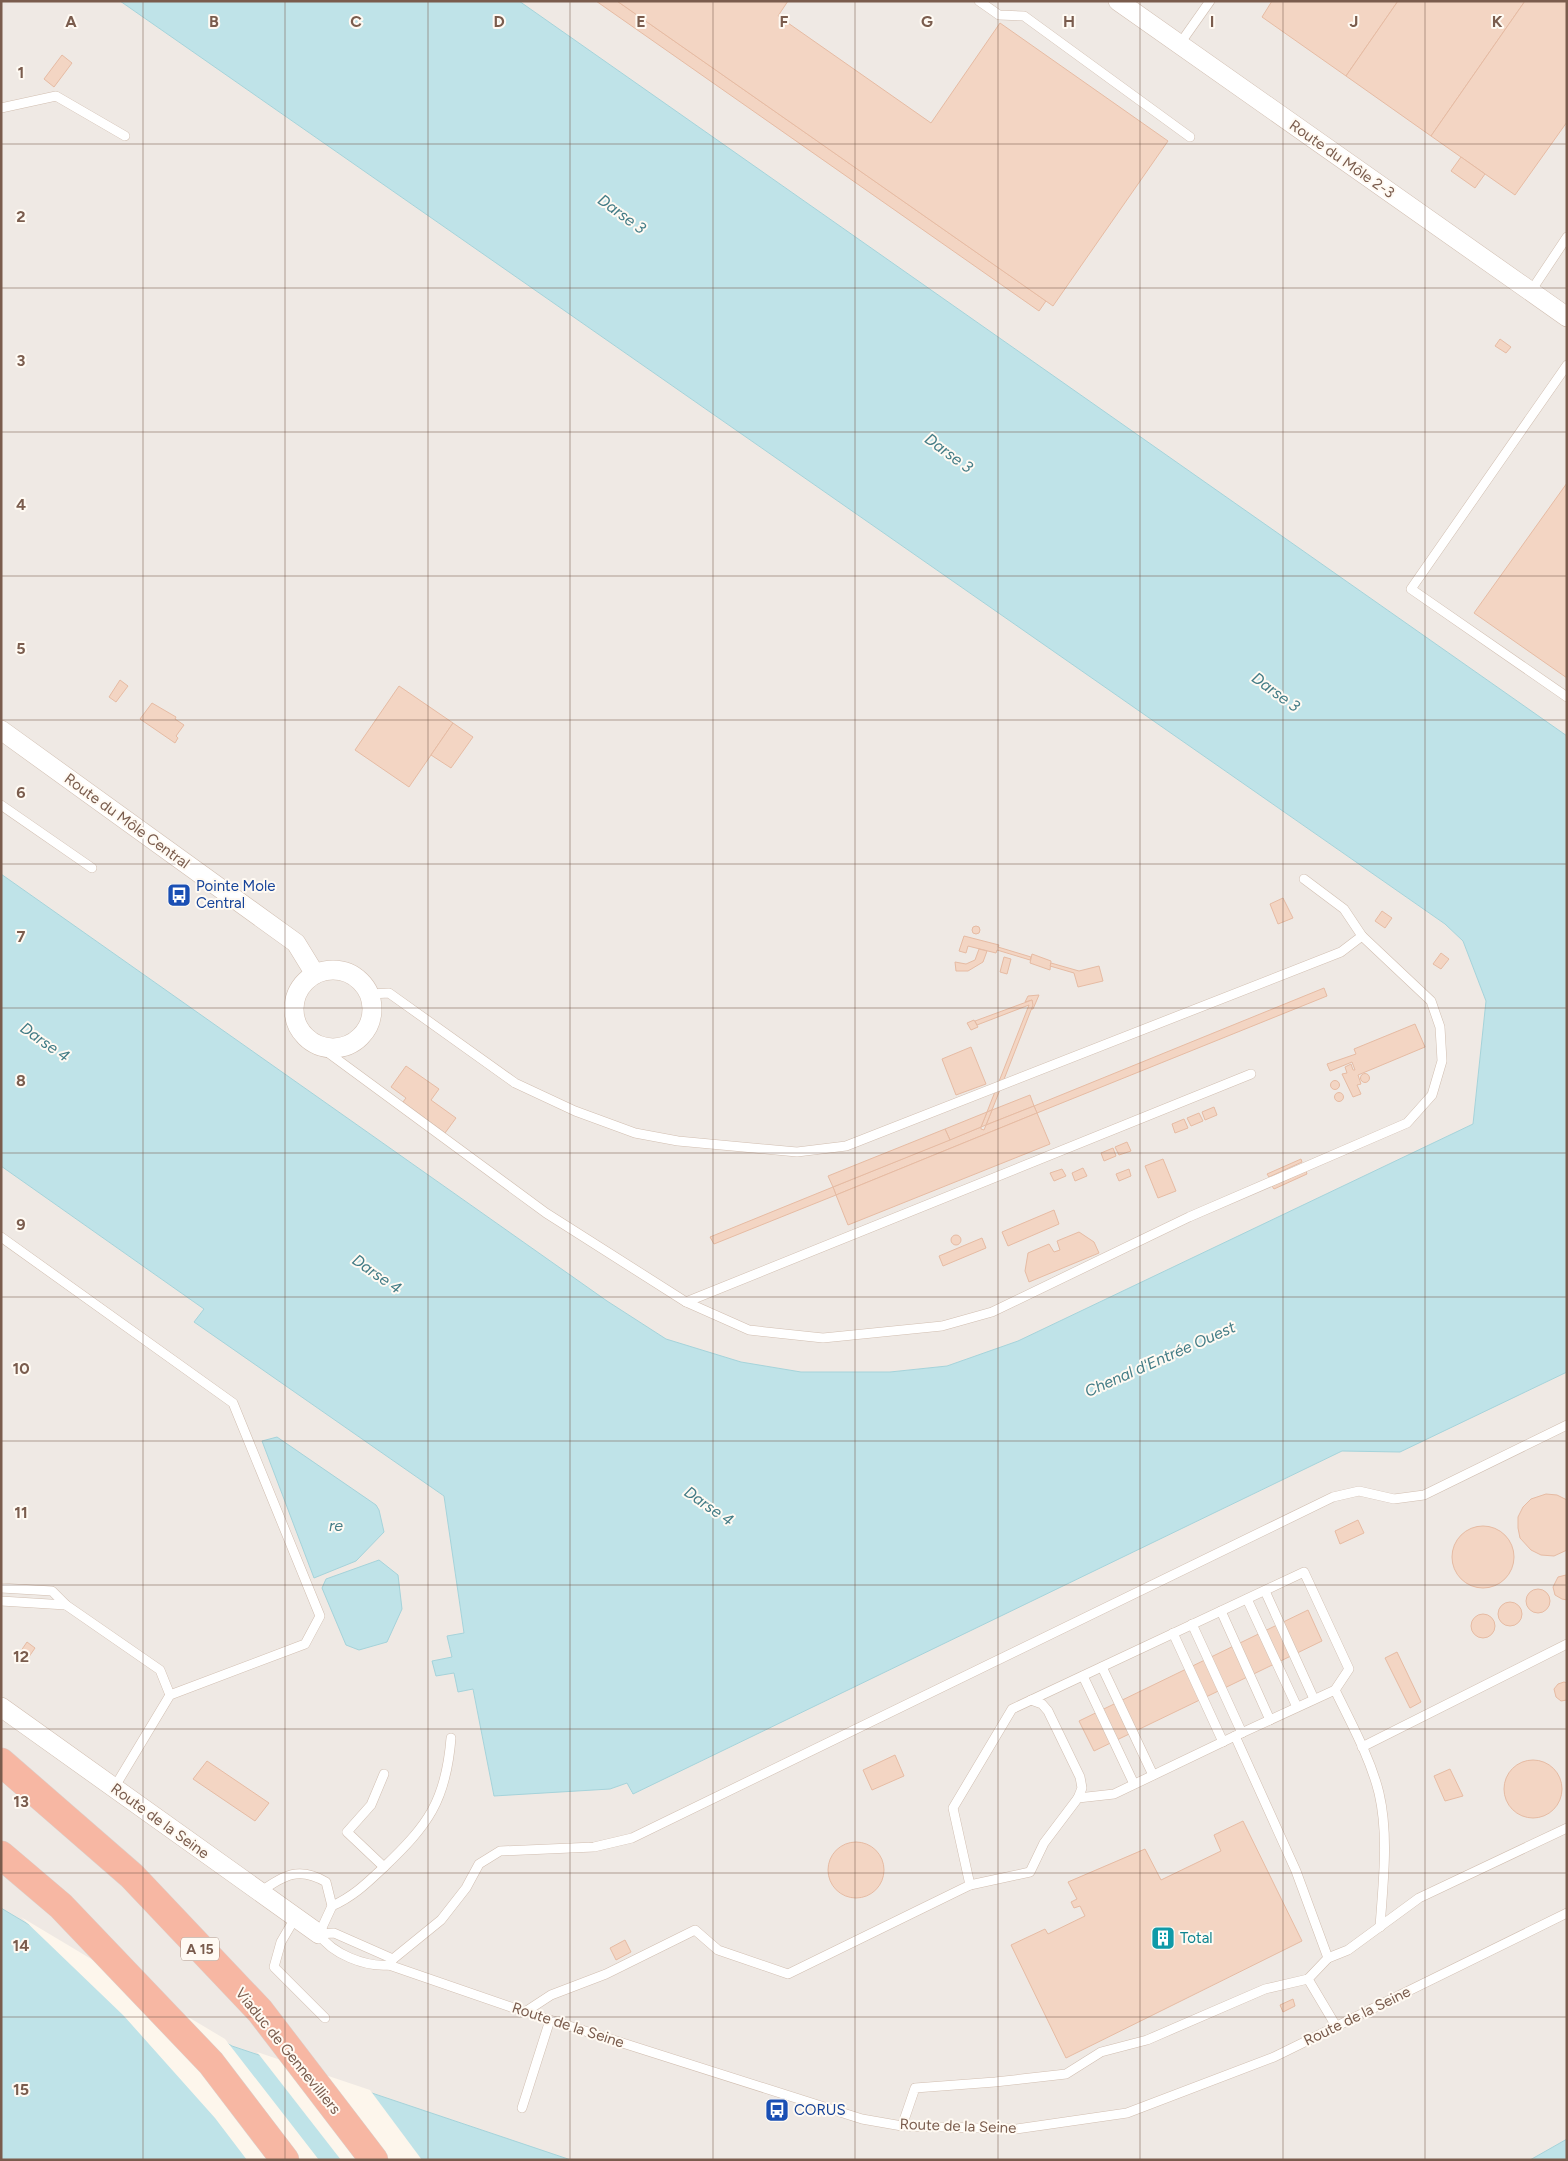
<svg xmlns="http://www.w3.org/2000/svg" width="1568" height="2161" font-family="Figtree,sans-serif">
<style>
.industrial{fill:#efe9e4}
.water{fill:#bfe3e8;stroke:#a5d3da}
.pier{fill:#fdf6ec}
.building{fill:#f3d5c3;stroke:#e6bba3}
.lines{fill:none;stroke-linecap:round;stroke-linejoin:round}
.service-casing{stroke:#d1beb0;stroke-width:10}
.minor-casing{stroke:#d1beb0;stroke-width:20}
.motorway-casing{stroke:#dad1cd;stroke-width:29}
.service{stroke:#fff;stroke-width:9}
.minor{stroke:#fff;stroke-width:19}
.motorway{stroke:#f7b7a3;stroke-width:28}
.grid{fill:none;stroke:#7a5c4d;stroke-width:1;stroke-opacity:0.55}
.labels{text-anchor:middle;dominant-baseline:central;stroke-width:4;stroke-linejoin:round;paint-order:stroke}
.shield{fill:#fffaf3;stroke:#a28b7f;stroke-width:1}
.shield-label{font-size:14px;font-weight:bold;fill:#7a5c4d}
.street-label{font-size:15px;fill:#7a5c4d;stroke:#fffaf3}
.transit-label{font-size:15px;fill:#164399;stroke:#fffaf3;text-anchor:start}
.culture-label{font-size:15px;fill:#0d838f;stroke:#fffaf3;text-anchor:start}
.water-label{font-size:16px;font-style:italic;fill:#437c86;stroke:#fffaf3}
.grid-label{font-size:16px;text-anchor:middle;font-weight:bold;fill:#7a5c4d;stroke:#fffaf3;stroke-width:4;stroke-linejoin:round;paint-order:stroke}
</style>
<rect width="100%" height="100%" fill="#fdf6ec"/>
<g class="industrial">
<path d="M1 1H120L1445 924 1463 941 1486 1001 1473 1124 1018 1341 947 1366 890 1372H801L741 1362 666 1339 607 1301 1 874Z"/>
<path d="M519 1H1567V736Z"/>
<path d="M1 1166 204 1309 195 1322 444 1496 464 1633 452 1657 432 1661 454 1673 473 1689 494 1795 610 1789 627 1783 632 1794 1342 1451H1400L1567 1372V2139L1530 2160H571L232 2046 1 1908Z"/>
</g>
<g class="water">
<path d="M120 1H519L1567 736V1372L1400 1452 1342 1451 633 1794 627 1783 610 1789 494 1796 473 1689 458 1692 454 1673 436 1676 432 1661 452 1657 447 1636 464 1633 444 1496 194 1322 204 1309 1 1166V874L607 1301 666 1339 741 1362 801 1372H890L947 1366 1018 1341 1473 1124 1486 1001 1463 941 1445 924Z"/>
<path d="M277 1437 376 1505 379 1510 384 1532 356 1561 314 1578 262 1441Z"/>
<path d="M379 1560 398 1575 402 1609 387 1642 359 1650 346 1645 322 1588 326 1579Z"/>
<path d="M1 1908 232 2046 571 2160H1Z"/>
<path d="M1567 2139V2160H1530Z"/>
</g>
<g class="pier">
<path d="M21 1917 225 2039 319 2160H247L215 2118 124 2016Z"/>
<path d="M257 2052 370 2090 422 2160H341Z"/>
</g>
<g class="building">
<path d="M596 1H617L1046 301 1039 311Z"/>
<path d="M617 1H788L778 16 931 123 1000 23 1168 141 1053 306Z"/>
<path d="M1272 1H1398L1346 76 1262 17Z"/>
<path d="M1398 1H1525L1431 136 1346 76Z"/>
<path d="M1525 1H1567V122L1515 195 1431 136Z"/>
<path d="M62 55 72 63 54 87 44 79Z"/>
<path d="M1461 157 1485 174 1475 188 1451 171Z"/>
<path d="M1500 339 1511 347 1506 353 1495 346Z"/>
<path d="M1567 483V678L1474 613Z"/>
<path d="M120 680 128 686 116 702 109 697Z"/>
<path d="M399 686 453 723 409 787 355 750Z"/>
<path d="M152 703 176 717 175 719 184 725 176 736 178 738 175 743 140 719Z"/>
<path d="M453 723 473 737 451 768 431 755Z"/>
<path d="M1283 898 1293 918 1278 924 1270 904Z"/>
<path d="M1382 911 1392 918 1385 928 1375 921Z"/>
<circle cx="976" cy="930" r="4"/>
<path d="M964 936 999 945 998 947 1031 957 1030 960 997 950 996 953 968 946 966 953 959 951Z"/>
<path d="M979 949 987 951 983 962 968 971H956L955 962 966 964 975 960Z"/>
<path d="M1441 953 1449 959 1441 969 1433 964Z"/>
<path d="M1032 954 1051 961 1050 970 1030 963Z"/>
<path d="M1004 957 1011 959 1007 974 1000 972Z"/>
<path d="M1051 963 1079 971 1099 966 1103 981 1078 987 1074 973 1050 966Z"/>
<path d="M1324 988 1327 996 1037 1113 1034 1106Z"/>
<path d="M1039 995 1033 1009H1031L1032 1000 1025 1002 1028 996Z"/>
<path d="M1032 1000 1033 1005 992 1110 987 1112 1029 1005 977 1025 975 1021Z"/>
<path d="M974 1020 978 1027 971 1030 967 1023Z"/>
<path d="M1415 1024 1425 1047 1358 1075 1361 1084 1357 1085 1361 1094 1353 1097 1342 1074 1347 1073 1345 1067 1351 1064 1353 1070H1355L1352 1062 1330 1071 1327 1064 1356 1054 1354 1049Z"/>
<path d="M971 1047 986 1084 956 1095 942 1059Z"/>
<path d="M406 1066 439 1089 431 1100 456 1118 445 1133 403 1102 406 1098 391 1087Z"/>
<circle cx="1365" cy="1078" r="4.5"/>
<circle cx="1335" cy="1085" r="4.5"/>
<circle cx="1339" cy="1097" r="4.5"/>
<path d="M1030 1095 1034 1106 986 1125 992 1110Z"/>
<path d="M1034 1106 1037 1113 836 1195 833 1187 981 1127V1129L984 1130 986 1125Z"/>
<path d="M1214 1107 1217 1115 1205 1120 1202 1112Z"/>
<path d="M992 1110 986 1125 981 1127 987 1112Z"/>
<path d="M987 1112 981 1127 950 1140 945 1129Z"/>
<path d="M1037 1113 1050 1144 848 1225 836 1195Z"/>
<path d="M1199 1113 1203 1121 1191 1126 1187 1118Z"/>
<path d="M1184 1119 1188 1128 1175 1133 1172 1124Z"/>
<path d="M945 1129 950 1140 833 1187 828 1176Z"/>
<path d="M1127 1142 1131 1151 1119 1155 1115 1147Z"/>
<path d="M1113 1148 1116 1156 1104 1161 1101 1153Z"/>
<path d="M1163 1159 1176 1191 1158 1198 1145 1166Z"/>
<path d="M1301 1159 1302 1162 1269 1177 1267 1174Z"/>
<path d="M1083 1168 1087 1176 1075 1181 1072 1173Z"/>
<path d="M1062 1169 1066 1176 1054 1181 1050 1173Z"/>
<path d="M1129 1169 1131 1176 1119 1181 1116 1174Z"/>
<path d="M1306 1171 1307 1174 1274 1189 1272 1186Z"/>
<path d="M833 1187 836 1195 714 1244 710 1237Z"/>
<path d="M1054 1210 1059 1224 1008 1246 1002 1232Z"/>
<path d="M1079 1232 1094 1242 1099 1253 1029 1282 1025 1271 1028 1253 1049 1244 1054 1252 1060 1250 1057 1241Z"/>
<circle cx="956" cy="1240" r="5"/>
<path d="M982 1238 986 1248 943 1266 939 1256Z"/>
<path d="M1546 1494 1557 1495 1567 1500V1550L1554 1556 1541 1555 1531 1550 1520 1538 1518 1528V1517L1523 1507 1531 1499Z"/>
<path d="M1358 1520 1364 1533 1340 1544 1335 1531Z"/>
<circle cx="1483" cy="1557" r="31"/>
<path d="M1566 1575 1567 1600 1562 1599 1555 1595 1553 1587 1558 1577Z"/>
<circle cx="1538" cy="1601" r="12"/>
<circle cx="1510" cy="1614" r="12"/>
<path d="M1308 1610 1322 1641 1094 1751 1079 1721Z"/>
<circle cx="1483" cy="1626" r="12"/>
<path d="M27 1642 35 1648 24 1664 16 1658Z"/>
<path d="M1397 1652 1421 1702 1410 1708 1385 1658Z"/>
<path d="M1564 1682 1567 1683V1700L1561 1701 1556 1697 1554 1689 1558 1684Z"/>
<path d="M895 1755 904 1776 872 1790 863 1770Z"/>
<circle cx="1533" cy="1789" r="29"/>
<path d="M207 1761 269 1803 255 1821 193 1779Z"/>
<path d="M1450 1769 1463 1796 1445 1801 1434 1776Z"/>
<path d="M1243 1821 1302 1941 1066 2058 1011 1945 1045 1929 1048 1934 1085 1916 1080 1906 1074 1908 1071 1902 1077 1899 1068 1882 1145 1849 1161 1880 1221 1851 1214 1835Z"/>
<circle cx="856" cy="1870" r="28"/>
<path d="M625 1940 631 1952 616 1960 610 1948Z"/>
<path d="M1293 1999 1295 2006 1283 2012 1280 2005Z"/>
</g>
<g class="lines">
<g class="service-casing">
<g id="service">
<path d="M979 1 999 15 1024 16 1190 137"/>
<path d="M1179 45 1210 1"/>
<path d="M1 108 56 96 125 136"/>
<path d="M1531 291 1567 237"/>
<path d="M1567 365 1411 589 1567 697"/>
<path d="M1 805 92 868"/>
<path d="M370 994 389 993 515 1083 575 1111 635 1133 678 1141 797 1152 846 1146 1341 952 1362 936 1344 909 1304 879"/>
<path d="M319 1046 546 1213 686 1302 1251 1074"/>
<path d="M1 1237 233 1403 320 1616 305 1644 170 1695 160 1670 66 1605 52 1591 1 1588"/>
<path d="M686 1302 749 1330 823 1338 942 1326 992 1312 1189 1217 1407 1123 1432 1095 1442 1061 1440 1027 1431 1001 1362 936"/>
<path d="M1265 1591 1314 1699"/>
<path d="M1247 1599 1297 1707"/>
<path d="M1 1601 66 1605"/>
<path d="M1221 1611 1270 1720"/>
<path d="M1192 1624 1242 1733"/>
<path d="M1173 1633 1223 1742"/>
<path d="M1102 1667 1153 1775"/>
<path d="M1083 1676 1134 1784"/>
<path d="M1031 1700 1042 1704 1048 1711 1080 1777 1082 1788 1078 1798"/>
<path d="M1235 1736 1335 1690C1351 1723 1370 1757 1379 1793 1389 1836 1383 1883 1380 1927"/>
<path d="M1362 1747 1567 1644"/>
<path d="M384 1774 371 1805 347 1832 384 1867"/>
<path d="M114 1788 170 1695"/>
<path d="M970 1885 953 1808 1012 1709 1304 1572 1349 1669 1335 1690"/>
<path d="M260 1892C284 1875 299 1866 326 1882L332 1906 319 1934"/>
<path d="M332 1906C354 1896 367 1883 384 1867 428 1825 446 1801 451 1738"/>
<path d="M295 1918 281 1942 274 1967 325 2018"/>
<path d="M319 1934C332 1954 365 1967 389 1965L525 2012 862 2119 902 2126 1016 2129 1127 2113 1274 2057 1567 1913"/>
<path d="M319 1934 334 1933 393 1959"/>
<path d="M1328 1958 1348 1950 1419 1898 1567 1828"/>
<path d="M389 1965 393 1959 441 1920 466 1888 479 1864 500 1851 594 1847 632 1838 1333 1497 1359 1491 1394 1499 1424 1495 1567 1425"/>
<path d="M525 2012 551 1995 606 1974 695 1930 718 1950 788 1974 970 1885 1030 1872 1044 1843 1078 1798 1114 1794 1235 1736 1296 1871 1328 1958 1308 1979 1336 2026"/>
<path d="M522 2108 550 2020"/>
<path d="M902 2126 915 2088 995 2082 1066 2074 1101 2052 1147 2040 1265 1989 1308 1979"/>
</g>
</g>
<g class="minor-casing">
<g id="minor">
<path d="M1118 1 1567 317"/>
<path d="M1 730 296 943 315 974"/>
<circle cx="333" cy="1009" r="39"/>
<path d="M1 1707 319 1934"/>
</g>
</g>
<g class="motorway-casing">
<g id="motorway">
<path d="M1 1762 132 1876 260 2011 374 2160"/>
<path d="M1 1855 61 1906 211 2063 285 2160"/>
</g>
</g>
<use href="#service" class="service"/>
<use href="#minor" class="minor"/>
<use href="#motorway" class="motorway"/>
</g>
<path class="grid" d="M143 1V2160M285 1V2160M428 1V2160M570 1V2160M713 1V2160M855 1V2160M998 1V2160M1140 1V2160M1283 1V2160M1425 1V2160M1 144H1567M1 288H1567M1 432H1567M1 576H1567M1 720H1567M1 864H1567M1 1008H1567M1 1153H1567M1 1297H1567M1 1441H1567M1 1585H1567M1 1729H1567M1 1873H1567M1 2017H1567"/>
<defs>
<g id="bus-square" transform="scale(1.25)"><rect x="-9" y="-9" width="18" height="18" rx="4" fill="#1a4fb4" stroke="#fffaf3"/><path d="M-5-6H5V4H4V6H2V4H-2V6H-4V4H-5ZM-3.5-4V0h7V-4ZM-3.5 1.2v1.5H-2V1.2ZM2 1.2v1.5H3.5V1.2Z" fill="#fff"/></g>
<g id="building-square" transform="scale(1.25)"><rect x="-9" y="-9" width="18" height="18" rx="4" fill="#0f9aa8" stroke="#fffaf3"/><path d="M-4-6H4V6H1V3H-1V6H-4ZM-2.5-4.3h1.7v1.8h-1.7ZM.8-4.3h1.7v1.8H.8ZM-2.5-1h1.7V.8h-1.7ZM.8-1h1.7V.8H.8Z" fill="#fff"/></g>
</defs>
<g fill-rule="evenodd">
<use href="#bus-square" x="179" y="895"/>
<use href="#building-square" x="1163" y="1938"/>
<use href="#bus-square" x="777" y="2110"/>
</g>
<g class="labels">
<rect class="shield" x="181" y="1937.5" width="38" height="23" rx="4"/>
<g class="shield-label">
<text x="200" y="1949">A 15</text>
</g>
<g class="street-label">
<text transform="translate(1342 159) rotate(35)">Route du Môle 2-3</text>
<text transform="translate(127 821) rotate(36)">Route du Môle Central</text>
<text transform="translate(160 1821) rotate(36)">Route de la Seine</text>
<text transform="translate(1357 2016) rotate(-26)">Route de la Seine</text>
<text transform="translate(568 2025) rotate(18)">Route de la Seine</text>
<text transform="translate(288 2051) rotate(51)">Viaduc de Gennevilliers</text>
<text transform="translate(958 2126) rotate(2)">Route de la Seine</text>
</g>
<g class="transit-label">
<text x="196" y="886">Pointe Mole<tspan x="196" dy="17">Central</tspan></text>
<text x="794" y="2110">CORUS</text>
</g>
<g class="culture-label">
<text x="1180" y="1938">Total</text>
</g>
<g class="water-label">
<text transform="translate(622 214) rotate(36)">Darse 3</text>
<text transform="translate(949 453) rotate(36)">Darse 3</text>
<text transform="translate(1276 692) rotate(36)">Darse 3</text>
<text transform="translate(45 1042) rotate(35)">Darse 4</text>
<text transform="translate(377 1274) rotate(35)">Darse 4</text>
<text transform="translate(1160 1359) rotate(-24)">Chenal d'Entrée Ouest</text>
<text transform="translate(709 1506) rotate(35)">Darse 4</text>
<text x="336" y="1525">re</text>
</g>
</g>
<g class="grid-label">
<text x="71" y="27">A</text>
<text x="214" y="27">B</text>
<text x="356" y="27">C</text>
<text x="499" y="27">D</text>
<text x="641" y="27">E</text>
<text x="784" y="27">F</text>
<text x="927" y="27">G</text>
<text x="1069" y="27">H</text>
<text x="1212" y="27">I</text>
<text x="1354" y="27">J</text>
<text x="1497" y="27">K</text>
<text x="21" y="78">1</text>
<text x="21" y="222">2</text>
<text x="21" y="366">3</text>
<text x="21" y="510">4</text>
<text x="21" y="654">5</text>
<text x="21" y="798">6</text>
<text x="21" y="942">7</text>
<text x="21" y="1086">8</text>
<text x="21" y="1230">9</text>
<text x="21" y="1374">10</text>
<text x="21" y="1518">11</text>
<text x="21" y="1662">12</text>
<text x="21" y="1807">13</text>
<text x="21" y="1951">14</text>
<text x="21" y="2095">15</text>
</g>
<rect width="1568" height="2161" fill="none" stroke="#7a5c4d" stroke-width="5"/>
</svg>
